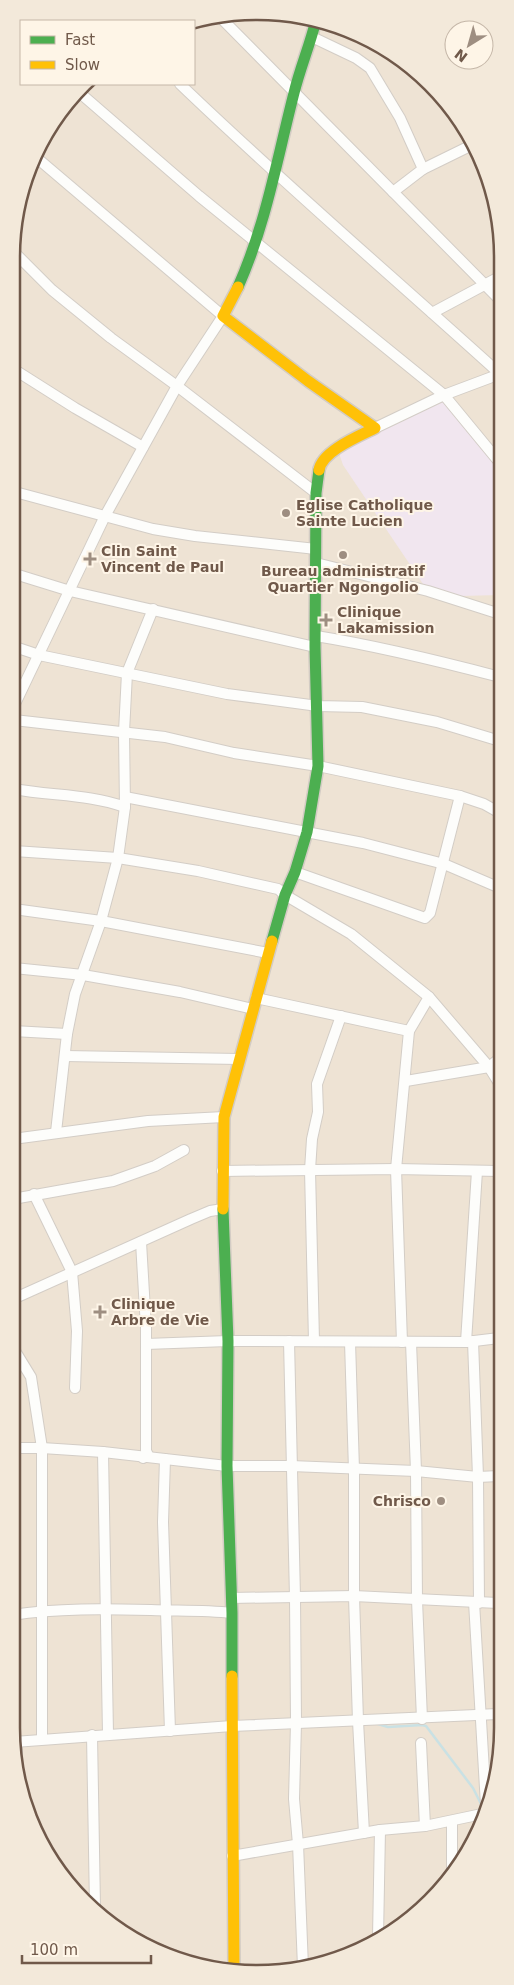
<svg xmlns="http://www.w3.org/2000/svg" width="514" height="1985" font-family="'DejaVu Sans',sans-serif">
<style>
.residential{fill:#eee3d4}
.education{fill:#f1e6ef}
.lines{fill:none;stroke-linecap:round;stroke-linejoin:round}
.stream{stroke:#c9e1e4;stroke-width:2.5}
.street-casing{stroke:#d3cdc6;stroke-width:12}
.fast-casing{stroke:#d3ccc4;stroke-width:14}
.slow-casing{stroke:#d3ccc4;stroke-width:14}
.street{stroke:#fdfdfb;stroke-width:10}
.fast{stroke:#4caf50;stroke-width:11}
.slow{stroke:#ffc107;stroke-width:11}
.poi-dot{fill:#9e8e81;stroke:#fef5e7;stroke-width:2}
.labels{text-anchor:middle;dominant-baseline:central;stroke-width:4;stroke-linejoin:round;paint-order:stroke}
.poi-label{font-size:14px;font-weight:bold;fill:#70594a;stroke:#fef5e7;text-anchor:start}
.rim{fill:none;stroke:#70594a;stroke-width:2.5}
</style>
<rect width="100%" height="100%" fill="#f4f0e7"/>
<path class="residential" d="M209 16H305L366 37 431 83 478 149 501 225 498 1776 461 1864 406 1923 321 1965 241 1973 148 1948 72 1890 30 1822 11 1728 16 209 53 121 89 84H194V22Z"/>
<path class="education" d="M443 399 500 467V595L460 596 423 584 343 465 338 450Z"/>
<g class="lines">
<path class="stream" d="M378 1724 388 1727 422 1725 426 1726 473 1788 482 1806"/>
<g class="street-casing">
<g id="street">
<path d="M219 16 501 301"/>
<path d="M312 37 356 58 370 68 400 118 423 169 393 192"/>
<path d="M180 84C284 184 393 277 500 374L444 395 375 428"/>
<path d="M80 93 199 196 444 395 500 463"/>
<path d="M423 169 474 144"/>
<path d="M16 254 52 290 111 338 177 386 316 493"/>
<path d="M432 313 501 276"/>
<path d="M15 370 75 408 143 447"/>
<path d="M15 492 153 529 195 536 316 549"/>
<path d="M316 563 428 591 500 614"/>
<path d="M15 574 70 591 315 647"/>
<path d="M316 636C378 646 439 661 500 677"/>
<path d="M15 647 39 655 227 694 318 706 362 707 437 722 500 741"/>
<path d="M14 706 105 516 177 386 223 316 37 158"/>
<path d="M14 720 165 737 234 753 318 766 460 796 484 804 500 813"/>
<path d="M14 789C51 796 89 794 125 807"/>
<path d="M125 797 363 843 444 864 500 888"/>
<path d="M14 851 118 858 198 871 278 889 285 895 351 934 429 997 489 1067 499 1083"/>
<path d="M295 872 425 918 430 913 460 796"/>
<path d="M14 909 101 921 268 953"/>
<path d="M14 968 83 975 180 992 253 1009"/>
<path d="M256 998 409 1031"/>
<path d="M13 1031 67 1034"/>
<path d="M65 1056 239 1059"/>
<path d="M406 1081 489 1067 499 1059"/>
<path d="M56 1132 67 1034 75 994 101 921 118 858 125 807 124 732 127 673 153 609"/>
<path d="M13 1139 148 1121 224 1117"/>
<path d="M222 1171 396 1169 499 1171"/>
<path d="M34 1194 72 1272 77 1331 75 1388"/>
<path d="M13 1199 113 1181 155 1166 184 1150"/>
<path d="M141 1242 146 1328V1451L148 1455 143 1458"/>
<path d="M13 1299 191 1219 210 1211 223 1209"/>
<path d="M289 1341 295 1597 296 1723 294 1799 298 1844 303 1967"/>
<path d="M314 1341 310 1170 312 1139 318 1112 317 1084 341 1016"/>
<path d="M473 1341 478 1477 479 1603"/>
<path d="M350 1342 354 1470V1596L358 1721 364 1833"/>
<path d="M402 1342 396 1169 409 1031 429 997"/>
<path d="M411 1342 416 1471 417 1600 422 1719"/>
<path d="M466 1342 477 1171"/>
<path d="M146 1344 228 1341 466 1342 499 1338"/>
<path d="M12 1346 31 1377 42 1448V1739"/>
<path d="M12 1448H42L103 1452 227 1466H291L416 1471 478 1477 499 1476"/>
<path d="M103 1452 108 1734"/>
<path d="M165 1459 163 1522 170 1731"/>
<path d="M231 1598 354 1596 498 1603"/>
<path d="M474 1602 486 1805"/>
<path d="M12 1615C58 1608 104 1609 151 1610 178 1611 204 1610 232 1613"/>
<path d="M92 1735 95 1907"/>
<path d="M14 1742 232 1726 498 1714"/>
<path d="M421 1743 425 1826"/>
<path d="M17 1756V1741"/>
<path d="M232 1856 380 1830 425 1826 482 1814"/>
<path d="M452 1875V1821"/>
<path d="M378 1937 380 1830"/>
</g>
</g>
<g class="fast-casing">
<g id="fast">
<path d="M238 287C266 224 277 159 294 93 300 68 310 45 316 20"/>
<path d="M272 941 285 895 295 872 307 832 318 766 315 647 316 493 319 470"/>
<path d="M223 1209 228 1341 227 1466 232 1613V1676"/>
</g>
</g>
<g class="slow-casing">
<g id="slow">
<path d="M238 287 223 316 308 381 375 428C359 436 322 451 319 470"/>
<path d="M223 1209 224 1117 272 941"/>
<path d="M232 1676 234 1972"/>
</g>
</g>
<use href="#street" class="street"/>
<use href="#fast" class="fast"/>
<use href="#slow" class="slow"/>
</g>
<g class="poi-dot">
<circle cx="286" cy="513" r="5"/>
<circle cx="343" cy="555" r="5"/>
<path d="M87.5 551.5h5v5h5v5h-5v5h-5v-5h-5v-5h5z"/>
<path d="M323.5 612.5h5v5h5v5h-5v5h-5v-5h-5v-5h5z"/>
<path d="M97.5 1304.5h5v5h5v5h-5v5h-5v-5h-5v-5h5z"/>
<circle cx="441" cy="1501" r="5"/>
</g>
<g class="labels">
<g class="poi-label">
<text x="296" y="505">Eglise Catholique<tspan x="296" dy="16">Sainte Lucien</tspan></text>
<text x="101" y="551">Clin Saint<tspan x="101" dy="16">Vincent de Paul</tspan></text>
<text x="343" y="571" text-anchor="middle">Bureau administratif<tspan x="343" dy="16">Quartier Ngongolio</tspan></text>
<text x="337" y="612">Clinique<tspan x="337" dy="16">Lakamission</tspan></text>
<text x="111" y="1304">Clinique<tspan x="111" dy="16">Arbre de Vie</tspan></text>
<text x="431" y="1501" text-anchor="end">Chrisco</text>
</g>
</g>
<path d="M0 0H514V1985H0ZM257 20H257A237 237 0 0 1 494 257V1728A237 237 0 0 1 257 1965H257A237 237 0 0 1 20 1728V257A237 237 0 0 1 257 20Z" fill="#f3e9da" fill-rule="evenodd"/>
<path class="rim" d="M257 20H257A237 237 0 0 1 494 257V1728A237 237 0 0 1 257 1965H257A237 237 0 0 1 20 1728V257A237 237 0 0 1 257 20Z"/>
<rect x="20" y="20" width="175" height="65" fill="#fef5e7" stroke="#c5b7a8"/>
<rect x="30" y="36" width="25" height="8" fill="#4caf50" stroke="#c5b7a8"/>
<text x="65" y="45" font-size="15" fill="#70594a">Fast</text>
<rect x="30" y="61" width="25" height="8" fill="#ffc107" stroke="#c5b7a8"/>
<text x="65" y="70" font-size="15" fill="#70594a">Slow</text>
<g transform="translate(469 45) rotate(217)"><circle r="24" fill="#fef5e7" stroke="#c5b7a8"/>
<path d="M0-4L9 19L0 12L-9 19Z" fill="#9e8e81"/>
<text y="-8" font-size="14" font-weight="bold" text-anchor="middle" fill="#70594a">N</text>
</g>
<path d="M22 1955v8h129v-8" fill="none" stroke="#70594a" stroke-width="2.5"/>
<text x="30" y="1955" font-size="15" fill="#70594a" stroke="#fef5e7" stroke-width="4" paint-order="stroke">100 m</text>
</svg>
